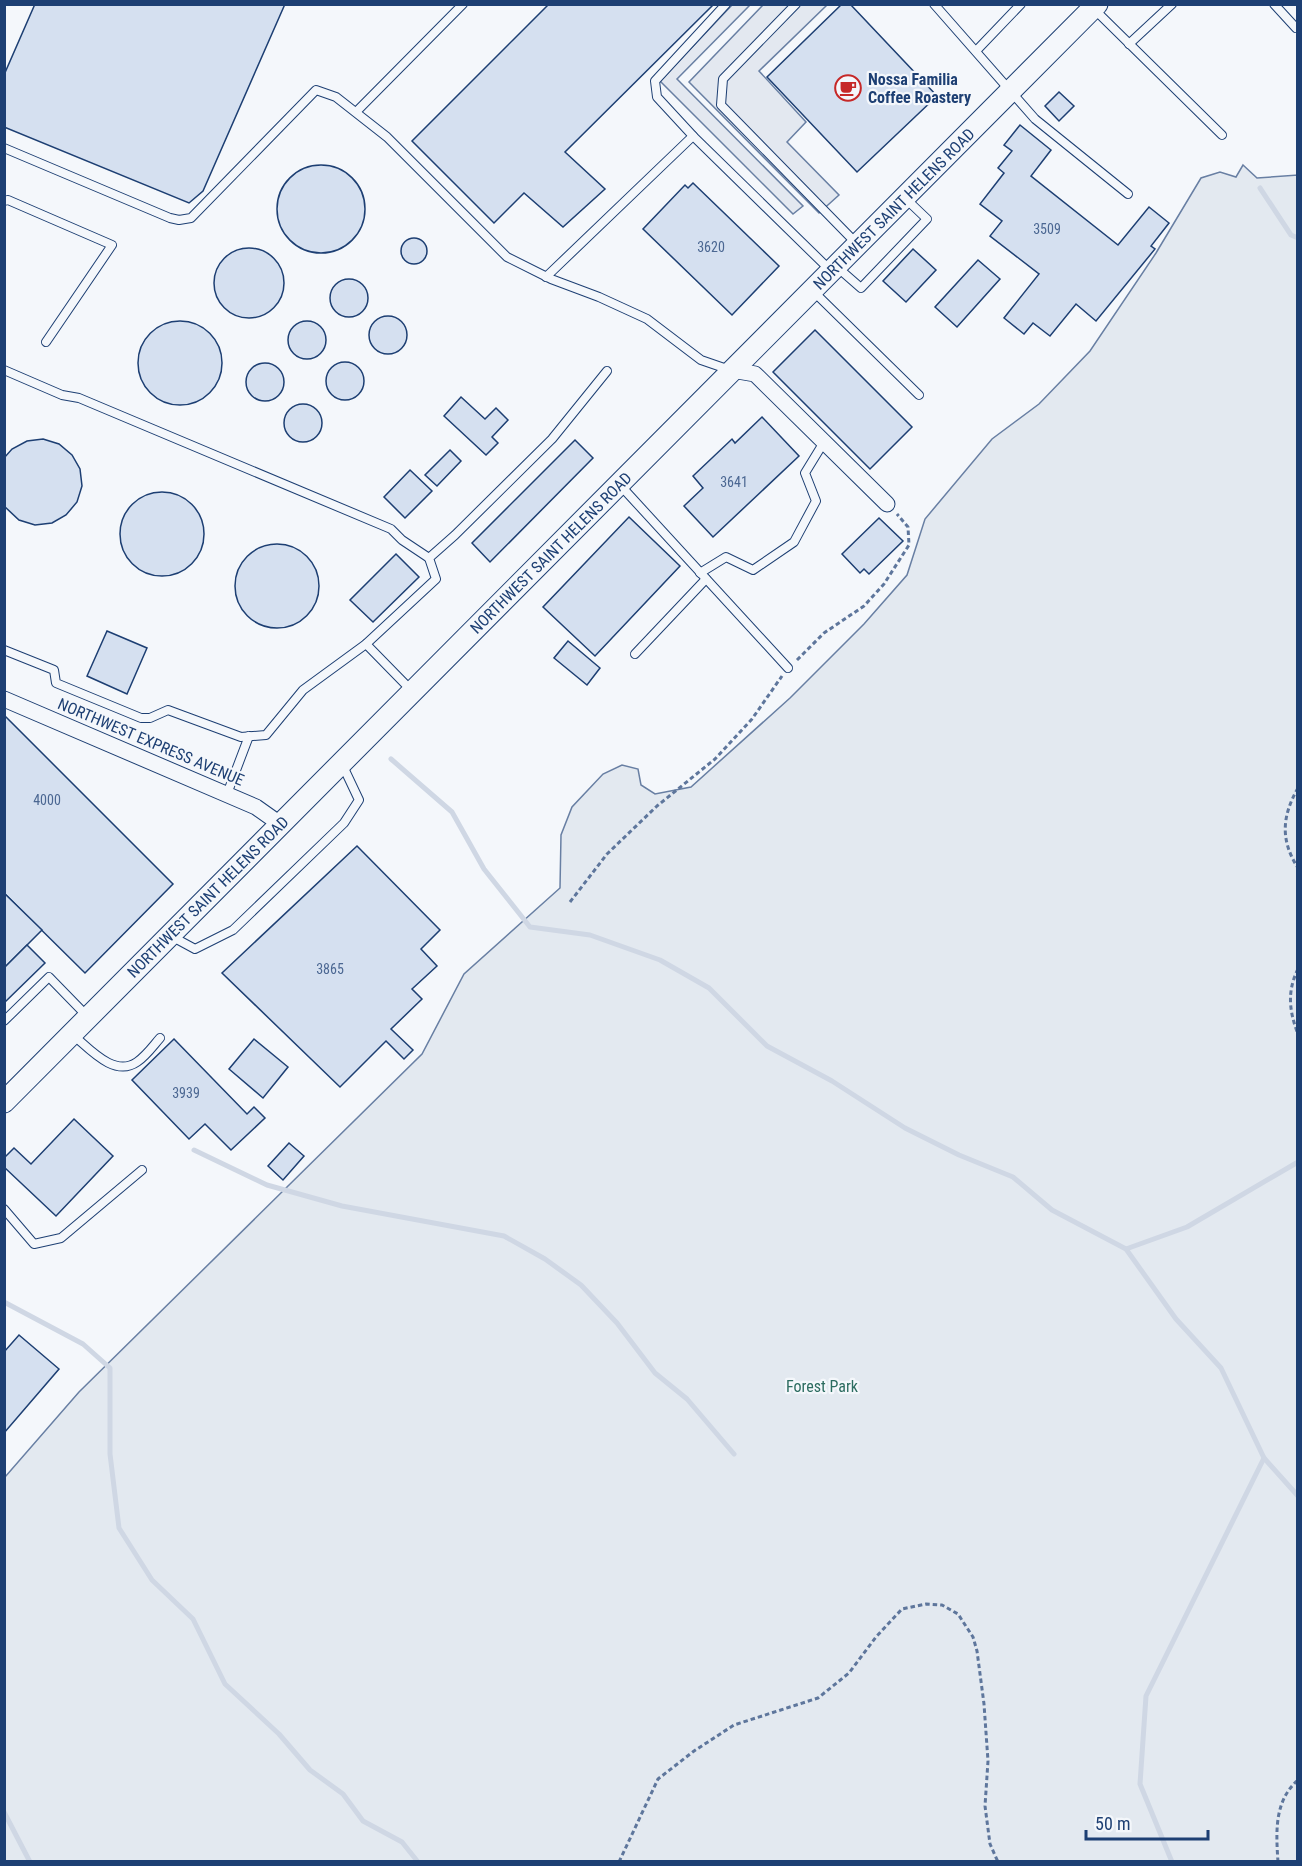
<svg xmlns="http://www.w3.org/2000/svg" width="1302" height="1866" font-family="'Roboto Condensed',sans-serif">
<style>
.green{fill:#e3e9f0;stroke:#687fa3;stroke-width:1.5}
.parking{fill:#e3e8f0;stroke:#687fa3;stroke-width:1.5}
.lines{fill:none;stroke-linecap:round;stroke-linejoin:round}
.stream{stroke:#cfd7e4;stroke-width:5}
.building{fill:#d5e0f0;stroke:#1d3f73;stroke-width:1.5}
.lane-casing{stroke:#1d3f73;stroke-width:10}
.street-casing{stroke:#1d3f73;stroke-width:17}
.secondary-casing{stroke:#1d3f73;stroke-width:23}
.path{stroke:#5e769c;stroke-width:3;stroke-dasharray:4.5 3;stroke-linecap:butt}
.lane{stroke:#f4f7fb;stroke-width:8}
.street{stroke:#f4f7fb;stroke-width:15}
.secondary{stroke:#f4f7fb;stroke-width:21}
.labels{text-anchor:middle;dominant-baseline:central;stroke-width:4.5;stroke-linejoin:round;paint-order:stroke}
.number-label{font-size:14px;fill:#4b6792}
.poi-label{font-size:16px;font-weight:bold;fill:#1d3f73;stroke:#f4f7fb;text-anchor:start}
.street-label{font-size:16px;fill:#1d3f73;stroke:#f4f7fb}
.park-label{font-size:16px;fill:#2c6c60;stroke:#f4f7fb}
</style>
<rect width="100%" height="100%" fill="#f4f7fb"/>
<path class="green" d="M1243 165 1257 178 1298 175 1297 1861H5V1477L79 1392 422 1054 464 974 560 888 561 835 572 807 603 774 622 765 638 769 641 785 655 794 691 787 790 698 864 624 907 575 925 519 992 439 1039 404 1090 351 1156 253 1201 178 1220 172 1236 177Z"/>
<g class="parking">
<path d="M732 5H750L677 79 803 206 793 214 660 81Z"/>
<path d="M763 5H827L759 71 806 122 787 142 839 195 819 213 689 82Z"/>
</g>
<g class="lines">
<g class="stream">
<path d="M1260 188 1291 235 1298 238"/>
<path d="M391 759 452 812 484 869 530 927 590 935 660 960 709 988 767 1046 832 1081 905 1128 959 1155 1013 1177 1052 1210 1126 1249 1176 1319 1221 1368 1264 1458 1146 1696 1140 1784 1172 1862"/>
<path d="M194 1150 267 1185 342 1206 504 1236 545 1259 581 1285 617 1323 655 1373 687 1399 734 1454"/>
<path d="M1126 1249 1187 1227 1298 1162"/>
<path d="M4 1302 83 1344 110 1368V1454L119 1528 152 1580 193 1619 225 1684 279 1734 310 1770 343 1794 363 1821 402 1842 418 1862"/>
<path d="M1264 1458 1298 1496"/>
<path d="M4 1812 30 1862"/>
</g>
</g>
<g class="building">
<path d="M35 4H285L203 191 189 203 4 127V75Z"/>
<path d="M549 4H714L565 152 605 189 563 227 524 193 494 223 412 141Z"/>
<path d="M842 4H850L937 96 857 172 767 77Z"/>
<path d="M1059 92 1074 106 1059 121 1045 106Z"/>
<path d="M1020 125 1051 150 1031 176 1118 245 1149 207 1169 223 1151 246 1155 249 1096 321 1076 304 1050 336 1033 323 1024 334 1004 318 1039 274 990 236 1002 221 980 204 1004 173 998 168 1012 151 1004 145Z"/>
<circle cx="321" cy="209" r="44"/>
<path d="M693 183 779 266 732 315 643 229 685 185 688 188Z"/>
<circle cx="414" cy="251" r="13"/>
<circle cx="249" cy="283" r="35"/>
<path d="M913 249 936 270 906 302 883 281Z"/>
<path d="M978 260 1000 279 957 327 935 307Z"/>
<circle cx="349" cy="298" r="19"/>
<circle cx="388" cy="335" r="19"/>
<circle cx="180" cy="363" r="42"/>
<circle cx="307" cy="340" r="19"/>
<path d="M815 330 912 427 870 469 773 372Z"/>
<circle cx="345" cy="381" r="19"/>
<circle cx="265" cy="382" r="19"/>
<path d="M461 397 485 419 496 408 508 420 492 437 498 443 486 455 444 416Z"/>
<circle cx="303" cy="423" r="19"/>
<path d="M762 417 799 456 713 537 684 506 703 488 693 476 732 439 735 443Z"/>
<path d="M43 439 59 444 72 455 80 469 82 486 77 502 66 515 52 523 35 525 19 520 4 506V458L12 449 27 441Z"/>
<path d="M575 440 593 458 490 562 472 543Z"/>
<path d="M450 450 461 461 437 486 425 475Z"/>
<path d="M410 470 432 491 405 518 384 497Z"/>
<circle cx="162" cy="534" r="42"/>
<path d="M629 517 680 566 595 656 543 607Z"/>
<path d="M879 518 903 541 869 574 864 569 860 573 842 554Z"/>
<circle cx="277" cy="586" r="42"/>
<path d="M396 554 419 577 373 622 350 600Z"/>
<path d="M107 631 147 648 127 694 87 676Z"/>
<path d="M568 641 600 668 587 685 554 658Z"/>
<path d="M4 715 173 884 85 973 4 893Z"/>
<path d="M357 846 440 930 421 949 437 966 412 989 422 999 391 1029 413 1050 404 1059 386 1041 340 1087 222 973Z"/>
<path d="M4 893 42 930 4 968Z"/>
<path d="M27 945 45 963 4 1003V968Z"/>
<path d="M174 1039 247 1114 254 1107 265 1118 231 1150 205 1124 189 1139 132 1080Z"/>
<path d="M254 1039 288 1067 263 1098 229 1069Z"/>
<path d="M74 1119 113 1156 56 1216 4 1167V1158L14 1148 31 1164Z"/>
<path d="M289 1143 304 1156 283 1180 268 1166Z"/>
<path d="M19 1335 59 1369 4 1433V1352Z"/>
</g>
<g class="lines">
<g class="lane-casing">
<g id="lane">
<path d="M796 4 723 79 721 105 857 244"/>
<path d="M934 4 1035 119 1128 194"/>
<path d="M1274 4 1296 28"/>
<path d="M1095 10 1222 135"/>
<path d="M1129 44 1172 4"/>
<path d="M976 51 1021 4"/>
<path d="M356 112 463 4"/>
<path d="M693 136 657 97 655 81 726 4"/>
<path d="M4 148 170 218 179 220 191 218 316 90 336 97 387 137 507 257 551 279 599 297 647 319 701 360 730 370"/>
<path d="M4 201 8 200 112 245 46 342"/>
<path d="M837 267 861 288 927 219 906 199"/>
<path d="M546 277 693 136 830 270"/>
<path d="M813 291 919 395"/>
<path d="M4 370 62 395 79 398 391 529 402 540 429 558"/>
<path d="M620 485 788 668"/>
<path d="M700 573 726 557 753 570 794 542 816 501 805 473 824 442"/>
<path d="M366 644 411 690"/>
<path d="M4 650 54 670 56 683 141 718H150L168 710 241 737 266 735 303 690 366 644 436 579 429 558 455 535 552 439 607 371"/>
<path d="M635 654 706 579"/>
<path d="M227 794 249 736"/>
<path d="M171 936 195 949 233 930 344 823 359 800 342 764"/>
<path d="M4 1021 49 977 87 1016"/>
<path d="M73 1035C89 1048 114 1078 137 1062 146 1056 153 1046 160 1038"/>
<path d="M4 1209 34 1244 61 1238 142 1170"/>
</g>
</g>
<g class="street-casing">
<g id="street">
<path d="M732 370 755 374 887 504"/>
<path d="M4 699 256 807 280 824"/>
</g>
</g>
<g class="secondary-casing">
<path id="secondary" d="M4 1102 1097 4"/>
</g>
<g class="path">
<path d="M797 660 824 633 864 606 884 584 909 545 908 527 897 514"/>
<path d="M1298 788C1282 816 1280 840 1298 868"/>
<path d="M570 902 607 854 657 806 715 759 752 719 782 676"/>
<path d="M1298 969C1287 991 1289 1011 1298 1034"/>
<path d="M619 1862 658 1779 694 1751 734 1725 818 1698 849 1673 876 1637 902 1609 926 1604 942 1605 958 1614 973 1637 977 1651 984 1704 988 1761 985 1806 990 1844 998 1862"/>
<path d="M1278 1862C1276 1832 1274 1801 1298 1780"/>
</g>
<use href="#lane" class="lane"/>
<use href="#street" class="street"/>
<use href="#secondary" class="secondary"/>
</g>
<defs>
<g id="cafe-ring" transform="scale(1.35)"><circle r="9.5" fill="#f4f7fb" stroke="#c62828" stroke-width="1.5"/><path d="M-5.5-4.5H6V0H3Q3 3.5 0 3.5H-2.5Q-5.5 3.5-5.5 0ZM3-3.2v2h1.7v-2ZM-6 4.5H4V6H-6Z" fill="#c62828"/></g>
</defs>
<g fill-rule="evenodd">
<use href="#cafe-ring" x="848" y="88"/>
</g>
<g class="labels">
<g class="number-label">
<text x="1047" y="229">3509</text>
<text x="711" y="247">3620</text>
<text x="734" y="482">3641</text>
<text x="47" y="800">4000</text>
<text x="330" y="969">3865</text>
<text x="186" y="1093">3939</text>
</g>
<g class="poi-label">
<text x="868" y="79">Nossa Familia<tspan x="868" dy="18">Coffee Roastery</tspan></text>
</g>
<g class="street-label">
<text transform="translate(894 209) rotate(-45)">NORTHWEST SAINT HELENS ROAD</text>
<text transform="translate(551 553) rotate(-45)">NORTHWEST SAINT HELENS ROAD</text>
<text transform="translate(151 742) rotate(23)">NORTHWEST EXPRESS AVENUE</text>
<text transform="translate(208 897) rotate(-45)">NORTHWEST SAINT HELENS ROAD</text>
</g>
<g class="park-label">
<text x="822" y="1386">Forest Park</text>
</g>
</g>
<rect width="1302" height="1866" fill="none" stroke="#1d3f73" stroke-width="12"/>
<path d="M1086 1830v9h122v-9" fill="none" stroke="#1d3f73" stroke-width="3"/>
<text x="1095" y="1830" font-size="18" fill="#1d3f73" stroke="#f4f7fb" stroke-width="4.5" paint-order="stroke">50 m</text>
</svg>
